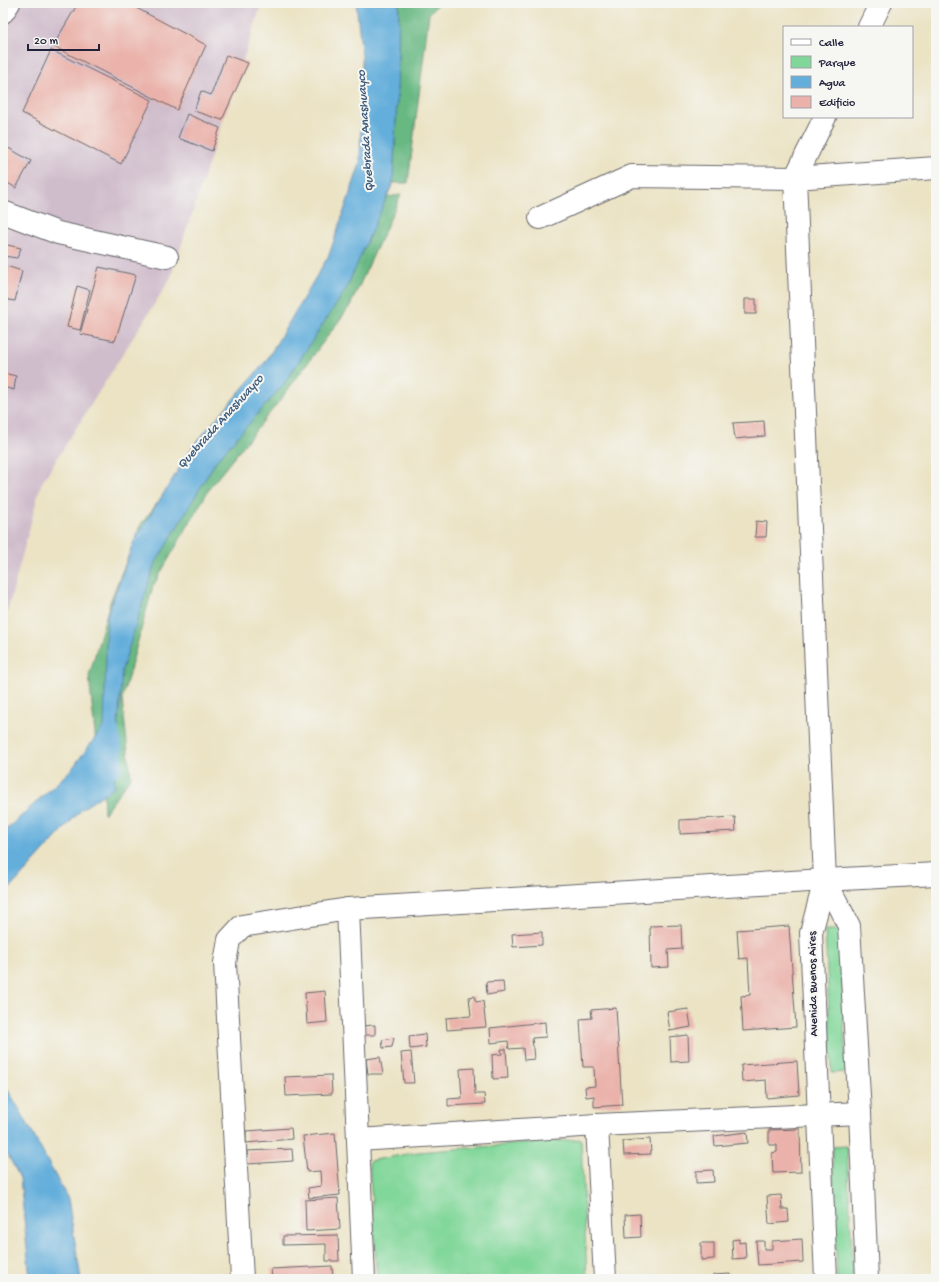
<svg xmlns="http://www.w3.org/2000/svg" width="939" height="1282" font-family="'Gochi Hand',sans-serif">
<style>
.industrial{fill:#d0bdcc}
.green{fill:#81d79a;stroke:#527c6a}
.forest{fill:#68b882;stroke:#456d5e}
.water{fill:#63aedb;stroke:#42688b}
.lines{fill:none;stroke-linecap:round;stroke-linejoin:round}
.stream{stroke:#63aedb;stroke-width:7}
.building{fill:#eab2aa}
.minor-casing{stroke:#68666b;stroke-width:24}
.tertiary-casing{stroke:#68666b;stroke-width:24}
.minor{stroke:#fff;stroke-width:22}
.tertiary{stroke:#fff;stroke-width:22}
.labels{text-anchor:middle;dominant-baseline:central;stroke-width:4;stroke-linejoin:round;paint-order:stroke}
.street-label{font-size:12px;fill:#22223b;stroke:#f6f6f2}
.water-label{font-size:13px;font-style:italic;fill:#3c5a7b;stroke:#f6f6f2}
</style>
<rect width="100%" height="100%" fill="#f6f6f2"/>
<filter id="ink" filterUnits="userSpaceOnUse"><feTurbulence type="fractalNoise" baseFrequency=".025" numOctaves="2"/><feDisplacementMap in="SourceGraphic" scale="8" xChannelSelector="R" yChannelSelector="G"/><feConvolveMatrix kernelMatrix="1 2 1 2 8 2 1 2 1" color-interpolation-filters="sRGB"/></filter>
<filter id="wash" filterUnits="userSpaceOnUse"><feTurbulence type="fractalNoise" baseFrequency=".012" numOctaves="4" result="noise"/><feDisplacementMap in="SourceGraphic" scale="16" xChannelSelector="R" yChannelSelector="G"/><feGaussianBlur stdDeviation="0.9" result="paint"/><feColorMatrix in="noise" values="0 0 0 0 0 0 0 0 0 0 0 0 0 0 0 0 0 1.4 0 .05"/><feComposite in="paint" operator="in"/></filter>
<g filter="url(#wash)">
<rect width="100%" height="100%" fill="#ebe3c4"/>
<path class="industrial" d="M3 3H262L170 279 41 484 3 628Z"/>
<g class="green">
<path d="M825 930H840L846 1072 832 1073Z"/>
<path d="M581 1139 587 1279H377L369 1161 418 1152Z"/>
<path d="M847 1146 853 1279H837L832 1147Z"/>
</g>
<g class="forest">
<path d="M399 3H439L429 14 408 183H393L397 99Z"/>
<path d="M401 195 350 306 281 399 211 486 153 586 122 699 131 777 104 814 103 776 97 754 89 676 110 602 141 524 208 438 281 364 365 200Z"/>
</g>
<g class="water">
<path d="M356 3H399L397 99 393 183 346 289 284 384 216 461 154 566 122 670 114 787 82 809 3 896V835L7 829 71 770 104 726 107 615 134 541 193 446 266 361 329 255 360 164 362 56Z"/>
<path d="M3 1082 21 1112 68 1199 81 1279H30L20 1178 3 1146Z"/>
</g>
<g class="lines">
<path class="stream" d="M107 779 118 770 119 750 115 729"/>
</g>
<g id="blocks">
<g class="building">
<path d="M78 3H127L206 45 177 110 53 46Z"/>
<path d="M51 50 152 100 121 164 22 113Z"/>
<path d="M226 55 248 63 222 120 194 111 201 91 211 95Z"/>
<path d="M187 114 220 128 212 151 178 138Z"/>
<path d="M5 146 31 161 16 188 3 180V149Z"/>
<path d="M3 244 21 248 17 258 3 256Z"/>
<path d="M3 265 22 271 15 301 3 299Z"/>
<path d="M99 267 136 275 115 341 80 334Z"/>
<path d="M77 286 90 290 80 330 67 327Z"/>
<rect x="745" y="299" width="11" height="15"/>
<path d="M3 373 16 376 14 390 3 387Z"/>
<path d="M764 421 765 436 735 439 733 423Z"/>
<path d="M756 521 767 522 766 537H755Z"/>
<path d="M735 817 736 831 680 834V820Z"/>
<path d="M681 925 682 949 668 950 669 967 651 968 650 926Z"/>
<path d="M789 926 796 1027 743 1031 741 996 750 995 748 958 739 959 737 930Z"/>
<path d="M542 932V945L513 947 512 934Z"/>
<path d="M503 981 504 992 487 995 486 982Z"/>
<path d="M325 991 327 1022 307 1024 305 993Z"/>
<path d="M474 996 476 1002 483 1001 486 1027 447 1030 446 1018 471 1016 469 997Z"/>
<path d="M616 1008 622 1105 594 1107V1096L586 1097 585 1087 595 1086 594 1067H583L580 1019 592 1018 591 1010Z"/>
<path d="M688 1009 691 1027 670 1031 667 1012Z"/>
<path d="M545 1022 546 1037 532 1038 534 1059 524 1060 523 1048 509 1049 508 1041 491 1043 490 1028Z"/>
<path d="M375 1025V1035H362V1026Z"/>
<path d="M425 1034 426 1047 410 1049 409 1036Z"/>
<path d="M688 1035 689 1061 671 1062 670 1037Z"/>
<path d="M394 1038 392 1047 383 1048 382 1040Z"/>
<path d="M501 1049H506L508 1078 493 1079 492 1055 502 1054Z"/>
<path d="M411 1052 414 1083H404L401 1053Z"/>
<path d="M380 1057 383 1074H368L366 1059Z"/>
<path d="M797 1061 799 1095 767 1098 766 1080 742 1082 741 1065Z"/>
<path d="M474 1068 475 1094H484L485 1104 448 1106V1099L462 1098 460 1069Z"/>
<path d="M331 1075 332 1094 286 1096 285 1077Z"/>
<path d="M291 1128 292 1139 246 1143V1131Z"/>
<path d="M800 1129 801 1172 773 1173 772 1153 777 1152V1145H769V1130Z"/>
<path d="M747 1132 748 1143 715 1146 714 1136Z"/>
<path d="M335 1133 340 1195 309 1198 308 1188 321 1186 320 1171 307 1172 303 1136Z"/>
<path d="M650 1139 651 1154 624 1155 623 1141Z"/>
<path d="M292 1149 293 1161 248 1164 247 1151Z"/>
<path d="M713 1170 714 1182 696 1183V1171Z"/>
<path d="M781 1195 782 1209H788L789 1222 769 1224 767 1196Z"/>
<path d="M338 1198 340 1229 306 1231 305 1200Z"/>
<path d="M640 1214 641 1237 626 1238 625 1215Z"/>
<path d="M338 1235 339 1261H326V1244L283 1245V1236Z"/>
<path d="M739 1239V1243L745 1242 746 1258 733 1259 732 1240Z"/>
<path d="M802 1239 803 1262 758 1265 756 1241H764V1249H772V1241Z"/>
<path d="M701 1243H714V1259L701 1260Z"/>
<path d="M332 1266 333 1279H272L271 1269Z"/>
<path d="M730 1274V1279H713V1275Z"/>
</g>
</g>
</g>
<g filter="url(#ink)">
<use href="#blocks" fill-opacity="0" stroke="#68666b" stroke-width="1"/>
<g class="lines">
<g class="minor-casing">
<g id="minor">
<path d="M869 27 881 3"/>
<path d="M3 212 58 233 167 257"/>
<path d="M540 218 632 176 795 178 936 168"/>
<path d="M348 909 364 1279"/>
<path d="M597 1125 605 1279"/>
<path d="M358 1140 597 1125 860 1113"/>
<path d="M242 1279 225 963 229 940 242 926 348 909 825 880 795 178 825 117"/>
</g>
</g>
<g class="tertiary-casing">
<g id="tertiary">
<path d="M3 12 9 3"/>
<path d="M825 880 849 926 860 1113 867 1279"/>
<path d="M825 880 811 933 826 1279"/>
<path d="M825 880 936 874"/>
</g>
</g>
<use href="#minor" class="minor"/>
<use href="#tertiary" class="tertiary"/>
</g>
</g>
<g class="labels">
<g class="street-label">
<text transform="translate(814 984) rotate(-91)">Avenida Buenos Aires</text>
</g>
<g class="water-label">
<text transform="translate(366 131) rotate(-94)">Quebrada Anashuayco</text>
<text transform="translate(221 422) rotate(-48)">Quebrada Anashuayco</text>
</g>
</g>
<rect width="939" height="1282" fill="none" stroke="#f6f6f2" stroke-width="16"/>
<rect x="783" y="26" width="130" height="92" fill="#f6f6f2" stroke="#a1a1a9"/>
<rect x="791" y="39" width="20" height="6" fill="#ffffff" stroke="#a1a1a9"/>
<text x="819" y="46" font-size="12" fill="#22223b">Calle</text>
<rect x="791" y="56" width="20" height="12" fill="#81d79a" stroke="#a1a1a9"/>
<text x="819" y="66" font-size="12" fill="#22223b">Parque</text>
<rect x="791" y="76" width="20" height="12" fill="#63aedb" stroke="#a1a1a9"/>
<text x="819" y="86" font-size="12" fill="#22223b">Agua</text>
<rect x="791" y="96" width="20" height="12" fill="#eab2aa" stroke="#a1a1a9"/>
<text x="819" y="106" font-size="12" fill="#22223b">Edificio</text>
<path d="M28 44v6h71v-6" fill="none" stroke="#22223b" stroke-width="2"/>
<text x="34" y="44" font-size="12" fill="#22223b" stroke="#f6f6f2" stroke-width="3" paint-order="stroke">20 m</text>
</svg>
